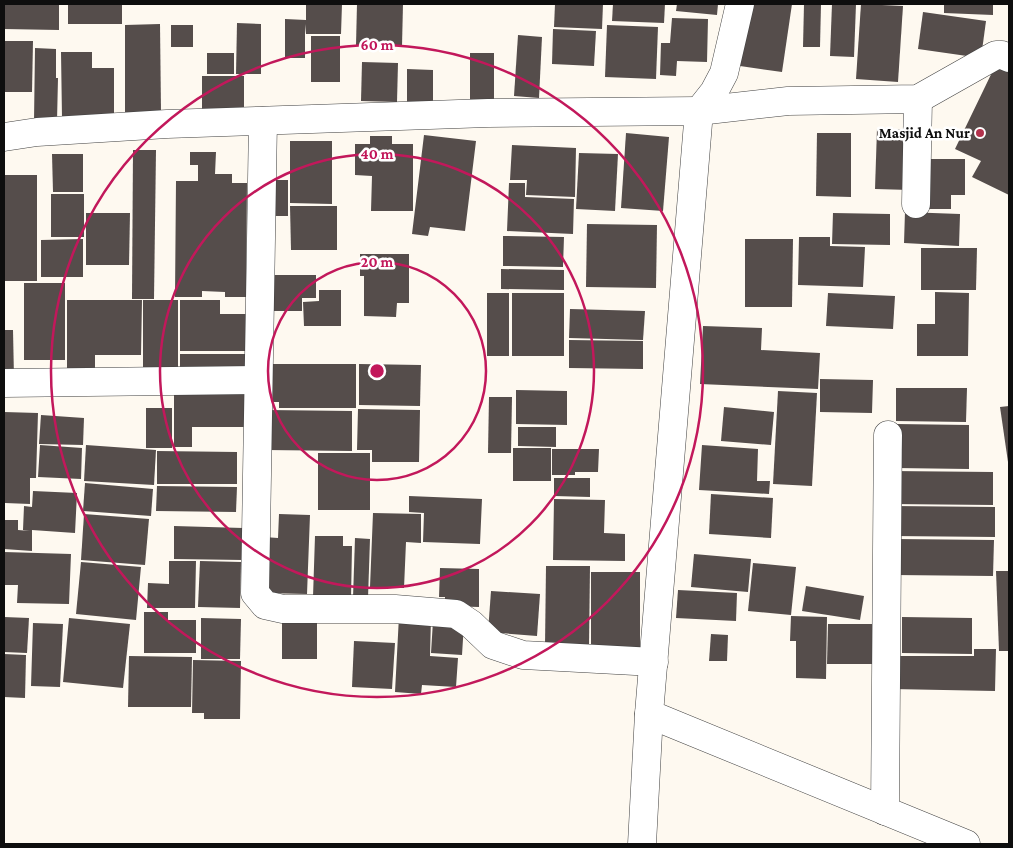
<svg xmlns="http://www.w3.org/2000/svg" width="1013" height="848" font-family="'Crimson Pro',serif">
<style>
.building{fill:#554d4b}
.lines{fill:none;stroke-linecap:round;stroke-linejoin:round}
.minor-casing{stroke:#414141;stroke-width:29}
.minor{stroke:#fff;stroke-width:28}
.ring{fill:none;stroke:#c2185b;stroke-width:2.5}
.poi-dot{fill:#b2324c;stroke:#fff;stroke-width:2}
.labels{text-anchor:middle;dominant-baseline:central;stroke-width:5;stroke-linejoin:round;paint-order:stroke}
.poi-label{font-size:15px;font-weight:bold;fill:#0e0e0e;stroke:#fff;text-anchor:end}
.centre{fill:#c2185b;stroke:#fff;stroke-width:2.5}
.ring-label{font-size:15px;text-anchor:middle;font-weight:bold;fill:#c2185b;stroke:#fff;stroke-width:5;stroke-linejoin:round;paint-order:stroke}
</style>
<rect width="100%" height="100%" fill="#fef9f0"/>
<g class="building">
<path d="M4 4H59V30L4 29Z"/>
<rect x="68" y="4" width="54" height="20"/>
<path d="M306 4H342L341 34H306L305 24V58H285V19L306 20Z"/>
<path d="M357 4H403L402 46 356 45Z"/>
<path d="M555 4H603L602 29 554 27Z"/>
<path d="M613 4H665L664 23 612 21Z"/>
<path d="M677 4H718L717 15 676 11Z"/>
<path d="M749 4H792L782 72 740 66Z"/>
<path d="M804 4H821L820 47H803Z"/>
<path d="M832 4H856L854 57 830 56Z"/>
<path d="M861 4 903 6 898 82 856 79Z"/>
<path d="M944 4H993V15L944 13Z"/>
<path d="M923 12 986 21 981 58 918 49Z"/>
<path d="M672 18 708 19 707 62 677 61 676 76 660 75 661 43H670Z"/>
<path d="M237 23 261 24V74H236Z"/>
<path d="M160 24 161 112H125V25Z"/>
<rect x="171" y="25" width="22" height="22"/>
<path d="M607 25 658 27 656 79 605 77Z"/>
<path d="M553 29 596 31 594 66 552 64Z"/>
<path d="M518 35 542 37 539 98 514 96Z"/>
<rect x="311" y="36" width="29" height="46"/>
<path d="M4 41H33L32 92H4Z"/>
<path d="M35 48 56 49V78H58L57 121H34Z"/>
<path d="M61 52H92V68H114V118H62Z"/>
<rect x="207" y="53" width="27" height="21"/>
<rect x="470" y="53" width="24" height="51"/>
<path d="M998 60 1009 66V195L972 177 981 161 955 149Z"/>
<path d="M362 62 398 63 397 102 361 101Z"/>
<path d="M407 69 433 70V109H407Z"/>
<rect x="202" y="76" width="42" height="35"/>
<path d="M877 129 912 130 910 190 875 189Z"/>
<path d="M626 133 669 137 663 211 621 208Z"/>
<path d="M817 133H851V197L816 196Z"/>
<path d="M424 135 476 141 465 231 430 227 428 236 412 234Z"/>
<path d="M370 136H392V144H413V211H371L372 176 355 175V144H370Z"/>
<path d="M290 141H332V204L290 203Z"/>
<path d="M512 145 576 148 575 197 526 195 527 180H510Z"/>
<path d="M133 150H156L154 299H132Z"/>
<path d="M190 152H216L215 174H232V183H247L246 297H225V292L202 291V297H175L176 181H198V165H190Z"/>
<path d="M579 153 618 154 615 211 576 209Z"/>
<path d="M52 154H83V192H53Z"/>
<path d="M923 159H965V195H951V209H923Z"/>
<rect x="4" y="175" width="33" height="106"/>
<path d="M265 180H288V216H266Z"/>
<path d="M509 183H525V197L574 199 573 234 507 231Z"/>
<rect x="51" y="194" width="33" height="43"/>
<path d="M290 206H337V250H291Z"/>
<path d="M905 212 960 214 959 246 904 243Z"/>
<path d="M86 213H130L129 265H86Z"/>
<path d="M833 213 890 214V245L832 244Z"/>
<path d="M587 224 657 225 656 288 586 287Z"/>
<path d="M503 236 564 237 563 267 503 266Z"/>
<path d="M799 237H830V246L865 247 863 287 798 285Z"/>
<path d="M83 239V277H41V240Z"/>
<path d="M745 239H793L792 307H745Z"/>
<path d="M921 248H977L976 290H921Z"/>
<path d="M360 254H409V303H397L396 317 364 316V276H360Z"/>
<path d="M501 269 564 270V290L501 289Z"/>
<path d="M265 275H316V298H302V311H265Z"/>
<rect x="24" y="283" width="41" height="77"/>
<path d="M319 290H341V326H304L303 302 319 301Z"/>
<path d="M935 292 969 293 968 356H917V324H935Z"/>
<rect x="487" y="293" width="22" height="63"/>
<rect x="512" y="293" width="52" height="63"/>
<path d="M828 293 895 296 893 329 826 326Z"/>
<path d="M67 300H142L141 355H95V377H67Z"/>
<rect x="143" y="300" width="35" height="78"/>
<path d="M180 300H220V314H255V351H180Z"/>
<path d="M570 309 645 311 643 340 569 338Z"/>
<path d="M703 326 762 328 761 350 820 353 818 389 700 384Z"/>
<path d="M4 330H13L14 378H4Z"/>
<path d="M569 340 643 341V369L569 368Z"/>
<rect x="180" y="354" width="75" height="23"/>
<path d="M263 364H356V408H279V402H263Z"/>
<path d="M359 364 421 365 420 406 359 405Z"/>
<path d="M820 379 873 380 872 413 820 412Z"/>
<path d="M174 381 246 382V427H192V447H174Z"/>
<path d="M896 388H967L966 422 896 421Z"/>
<path d="M516 390 567 391V425L516 424Z"/>
<path d="M778 391 817 393 812 486 773 484Z"/>
<path d="M489 397H512L511 453H488Z"/>
<path d="M1009 406V462H1008L1000 407Z"/>
<path d="M724 407 774 412 771 445 721 441Z"/>
<rect x="146" y="408" width="26" height="40"/>
<path d="M358 409 420 410 419 462H372V450H357Z"/>
<path d="M267 410 352 411V451L266 450Z"/>
<path d="M4 412 38 413 36 478H30V504L5 503Z"/>
<path d="M41 415 84 418 83 445 39 444Z"/>
<path d="M896 424 969 425V469L896 468Z"/>
<path d="M518 427H556V447L518 446Z"/>
<path d="M40 445 82 448 81 479 38 477Z"/>
<path d="M86 445 156 450 154 485 84 481Z"/>
<path d="M702 445 758 449 757 481H770L769 494 699 490Z"/>
<rect x="513" y="448" width="38" height="33"/>
<path d="M552 449H599L598 472H575V475H552Z"/>
<path d="M157 451 237 452V484H157Z"/>
<rect x="318" y="453" width="52" height="57"/>
<path d="M891 471 993 472V505L890 504Z"/>
<path d="M554 478H590V497L554 496Z"/>
<path d="M85 483 153 489 151 516 83 511Z"/>
<path d="M157 486 237 487 236 512 156 511Z"/>
<path d="M33 491 77 493 75 533 32 530V551L4 549V520H18V530L30 531 23 530 24 506 32 507Z"/>
<path d="M711 494 773 498 771 538 709 534Z"/>
<path d="M409 496 482 499 480 544 423 542 424 513 409 512Z"/>
<path d="M554 499 605 500 604 533 625 534V561L553 560Z"/>
<path d="M893 506 995 507V537L893 536Z"/>
<path d="M373 513 421 514V543L406 542 404 588 370 587Z"/>
<path d="M84 514 149 519 145 565 81 560Z"/>
<path d="M279 514 310 515 307 594 262 593 264 537 278 538Z"/>
<path d="M174 526 243 528V560L174 559Z"/>
<path d="M315 536H343V546H352L351 599 313 597Z"/>
<path d="M355 538 370 539 368 598H353Z"/>
<path d="M896 539 994 540 993 576 895 575Z"/>
<path d="M4 552 71 554 69 604 17 603 18 585H4Z"/>
<path d="M694 554 751 559 748 592 691 587Z"/>
<path d="M169 561H196L195 608H147L148 583 169 584Z"/>
<path d="M200 561 241 562 240 608 198 607Z"/>
<path d="M81 562 141 567 136 620 76 614Z"/>
<path d="M753 563 796 567 791 615 748 611Z"/>
<path d="M546 566H590L589 646H545Z"/>
<path d="M440 568 479 569V607L445 606V597H439Z"/>
<path d="M996 571H1009V651H999Z"/>
<path d="M591 572H640V650H607V645H591Z"/>
<path d="M806 586 864 596 860 620 802 611Z"/>
<path d="M678 590 737 593 736 621 676 618Z"/>
<path d="M491 591 540 594 537 636 488 632Z"/>
<path d="M144 612H168V620H196V653H144Z"/>
<path d="M399 616 431 618 430 656 458 658 456 687 422 685 421 694 395 692Z"/>
<path d="M791 616 827 617 826 679 796 678V641H790Z"/>
<path d="M4 617 29 618 27 653 4 652Z"/>
<rect x="282" y="617" width="35" height="42"/>
<path d="M902 617 972 618V654L902 653Z"/>
<path d="M69 618 130 624 123 688 63 682Z"/>
<path d="M201 618 241 619 240 659H201Z"/>
<path d="M433 621 464 623 462 655 431 653Z"/>
<path d="M33 623 63 624 60 687 31 686Z"/>
<path d="M828 624H872V664H827Z"/>
<path d="M711 634 728 635 727 661H709Z"/>
<path d="M354 641 395 643 392 689 352 687Z"/>
<path d="M974 649H996L995 691 892 689 893 656H974Z"/>
<path d="M4 654 26 655 25 698 4 697Z"/>
<path d="M129 656 192 657 191 707H128Z"/>
<path d="M193 660 241 661 240 719H204V713H192Z"/>
</g>
<g class="lines">
<g class="minor-casing">
<g id="minor">
<path d="M699 111 788 101 918 99 996 55H1002L1009 58"/>
<path d="M699 111 714 92 724 73 740 4"/>
<path d="M263 121 255 593 265 605 283 609H395L456 614 471 624 493 645 523 655 654 662"/>
<path d="M4 137 37 132 167 124 488 113 699 111 649 714 966 844"/>
<path d="M916 204 918 99"/>
<path d="M4 383 258 380"/>
<path d="M885 811C887 685 886 560 888 435"/>
<path d="M642 844 649 714"/>
</g>
</g>
<use href="#minor" class="minor"/>
</g>
<g class="ring">
<circle cx="377" cy="371" r="109"/>
<circle cx="377" cy="371" r="217"/>
<circle cx="377" cy="371" r="326"/>
</g>
<circle class="poi-dot" cx="980" cy="133" r="5"/>
<g class="labels">
<g class="poi-label">
<text x="970" y="133">Masjid An Nur</text>
</g>
</g>
<circle cx="377" cy="371" r="8" class="centre"/>
<g class="ring-label">
<text x="377" y="50">60 m</text>
<text x="377" y="159">40 m</text>
<text x="377" y="267">20 m</text>
</g>
<rect width="1013" height="848" fill="none" stroke="#0e0e0e" stroke-width="10"/>
</svg>
